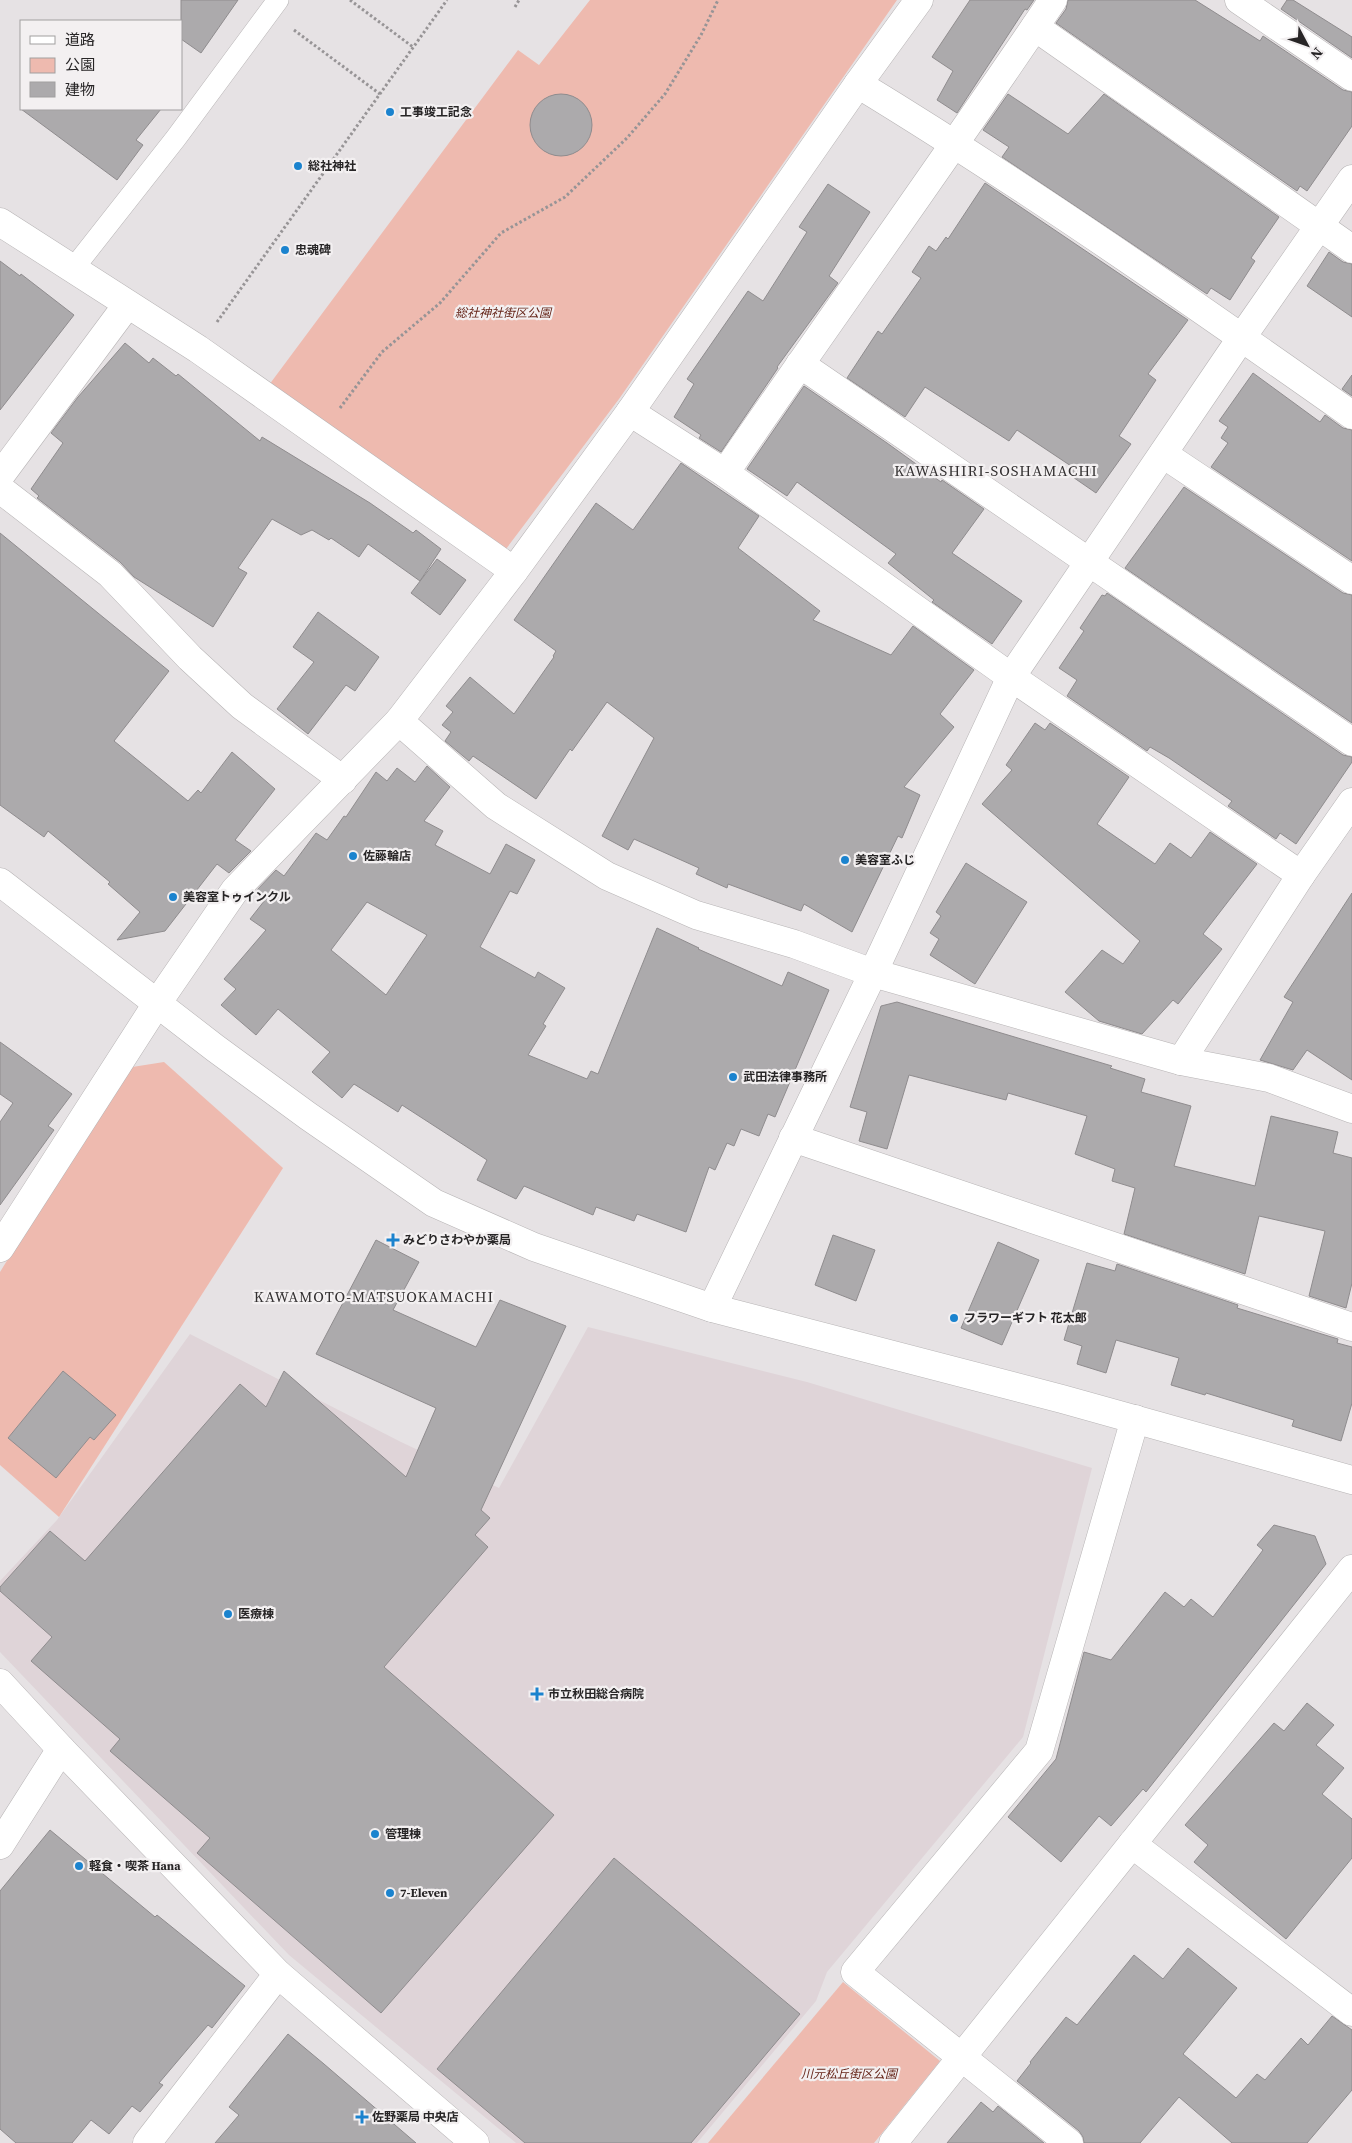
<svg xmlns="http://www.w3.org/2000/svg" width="1352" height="2143" font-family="'Source Serif 4','Noto Sans JP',serif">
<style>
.built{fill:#dfd4d8}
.green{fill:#eebaaf}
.building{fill:#acaaac;stroke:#8f8c8e;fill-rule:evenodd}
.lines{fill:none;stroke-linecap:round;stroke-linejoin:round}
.lane-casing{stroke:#b7b4b5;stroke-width:22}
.street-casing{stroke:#b7b4b5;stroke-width:29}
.secondary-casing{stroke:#b7b4b5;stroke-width:29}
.path{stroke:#979496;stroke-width:3;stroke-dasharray:2.5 2.5;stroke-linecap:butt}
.lane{stroke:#fff;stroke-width:21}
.street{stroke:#fff;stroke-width:28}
.secondary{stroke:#fff;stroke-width:28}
.poi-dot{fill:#1b83ce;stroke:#f3f0f1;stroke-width:2}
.labels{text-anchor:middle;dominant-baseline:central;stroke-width:4.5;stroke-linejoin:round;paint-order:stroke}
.poi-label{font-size:12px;font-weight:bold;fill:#272526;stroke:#f3f0f1;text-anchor:start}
.park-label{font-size:12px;font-style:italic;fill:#662519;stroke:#f3f0f1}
.quarter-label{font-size:15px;letter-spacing:1px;fill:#333031;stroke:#f3f0f1}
</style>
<rect width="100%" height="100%" fill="#e6e2e4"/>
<path class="built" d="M588 1327 807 1382 1092 1468 1023 1737 827 1972 816 2001 697 2143H516L289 1955 0 1652V1581L57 1520 190 1334 401 1442 499 1488Z"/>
<g class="green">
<path d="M590 0H897L619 399 506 549 269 385 518 50 539 65Z"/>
<path d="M164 1062 283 1168 59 1517 0 1465V1272L126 1068Z"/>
<path d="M843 1982 940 2061 874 2143H708Z"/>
</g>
<g class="building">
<path d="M181 0H238L201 53 181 39Z"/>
<path d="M970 0H1034L1027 10 1025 9 957 113 937 100 953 71 932 57Z"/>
<path d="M1068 0H1195L1260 41 1263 36 1343 90 1352 92V126L1307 191 1300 186 1297 191 1056 23 1066 9Z"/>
<path d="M1287 0H1293L1352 37V58L1281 9Z"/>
<path d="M1008 94 1068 134 1104 94 1279 217 1251 258 1255 261 1230 300 1211 288 1207 294 1002 157 1009 147 983 130Z"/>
<circle cx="561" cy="125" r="31"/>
<path d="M21 109H161L136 140 143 145 117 180Z"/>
<path d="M985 183 1188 320 1148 374 1156 380 1119 436 1131 444 1096 493 1067 473 1071 466 1017 430 1009 441 925 387 905 417 847 378 878 331 882 334 921 278 912 272 929 246 936 251 946 237 948 239Z"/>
<path d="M828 184 870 212 829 276 838 283 777 367 778 368 721 452 699 438 701 435 674 417 694 384 687 379 748 291 763 301 807 232 799 227Z"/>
<path d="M1329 252 1343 262 1352 264V317L1307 286Z"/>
<path d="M0 261 20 276 21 274 74 315 0 410Z"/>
<path d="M125 343 149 363 153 358 176 376 178 374 260 441 262 437 370 503 413 533 416 530 441 549 420 581 368 544 359 557 331 538 329 540 312 530 301 535 272 519 238 568 247 573 213 627 134 577 120 562 37 498 39 496 31 489 63 443 51 433 78 397Z"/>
<path d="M1253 373 1320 422 1325 415 1343 428 1352 430V561L1211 467 1228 443 1221 438 1228 427 1219 421Z"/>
<path d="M1352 375V396L1342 389Z"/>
<path d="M804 386 887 443 941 482 942 480 984 509 952 553 1022 601 992 644 932 602 934 600 888 563 896 554 797 482 787 496 747 469Z"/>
<path d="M681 463 759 516 738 548 820 611 813 620 891 655 913 626 974 670 940 714 954 727 904 787 920 795 902 838 898 836 852 932 804 904 801 911 728 884 727 888 696 874 699 868 634 839 628 850 602 836 654 738 607 702 572 751 570 749 536 799 473 756 469 761 445 741 451 732 442 725 453 712 446 706 470 677 514 714 554 657 553 656 556 651 514 620 596 503 633 530Z"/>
<path d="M1184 487 1343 593 1352 595V723L1125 568Z"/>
<path d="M0 533 169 671 114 741 188 801 198 790 201 793 232 752 275 789 235 840 251 851 229 873 217 864 165 931 117 940 140 912 108 884 110 882 48 831 44 837 0 805Z"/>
<path d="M437 559 466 580 440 615 411 593Z"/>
<path d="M1107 593 1343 755 1352 757V762L1296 844 1280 833 1276 839 1228 806 1232 801 1169 758 1150 747 1147 751 1067 696 1077 680 1059 668 1084 631 1080 628 1102 595 1105 596Z"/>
<path d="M318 612 379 657 355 691 346 685 308 734 277 709 314 662 293 647Z"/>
<path d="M1035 723 1045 730 1050 723 1129 777 1097 824 1155 864 1170 843 1191 858 1210 832 1257 864 1203 934 1222 949 1178 1004 1173 1000 1142 1034 1099 1021 1065 992 1102 950 1123 964 1140 941 982 804 1012 770 1006 765Z"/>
<path d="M427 766 450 787 424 821 443 831 435 845 490 874 506 844 535 860 517 894 510 891 480 947 535 978 538 972 565 988 543 1024 546 1026 528 1055 587 1079 591 1071 598 1074 657 928 699 948 698 949 782 986 788 972 829 990 775 1117 768 1114 759 1136 741 1129 734 1146 727 1143 715 1170 709 1167 686 1232 637 1214 634 1221 596 1207 593 1215 524 1186 516 1199 477 1180 487 1160 402 1105 398 1112 354 1084 342 1098 312 1072 330 1052 278 1009 256 1035 221 1005 236 989 224 979 266 930 250 919 265 900 255 892 276 870 284 876 316 833 327 840 344 816 346 817 376 772 387 781 397 768 415 782ZM367 902 427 935 386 995 331 950Z"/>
<path d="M966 863 1027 902 975 984 930 955 939 939 930 933 941 916 936 912Z"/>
<path d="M1352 893V1080L1307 1050 1293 1070 1260 1060 1293 1002 1284 997Z"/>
<path d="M897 1002 1112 1066 1110 1068 1145 1079 1141 1092 1191 1106 1174 1166 1255 1186 1271 1116 1338 1132 1333 1153 1352 1158V1283L1346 1308 1309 1296 1325 1231 1259 1216 1245 1274 1124 1234 1135 1188 1112 1181 1115 1169 1075 1154 1087 1116 1008 1093 1006 1100 909 1075 887 1149 859 1141 867 1112 850 1107 881 1006Z"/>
<path d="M0 1042 72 1094 48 1126 54 1130 0 1205V1122L13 1103 0 1094Z"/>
<path d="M833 1235 875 1250 856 1301 815 1285Z"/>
<path d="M376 1240 419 1262 393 1310 476 1347 500 1300 566 1326 481 1510 490 1518 475 1535 488 1547 384 1667 554 1815 381 2013 197 1853 210 1838 110 1751 120 1739 31 1661 52 1637 0 1591V1587L50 1531 85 1561 240 1384 266 1407 284 1371 406 1477 436 1408 316 1354Z"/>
<path d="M998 1242 1039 1260 1002 1345 961 1328Z"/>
<path d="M1087 1263 1115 1271 1117 1264 1238 1305 1237 1308 1338 1339 1337 1343 1352 1347V1403L1341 1441 1292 1426 1294 1420 1206 1393 1205 1395 1171 1385 1179 1358 1116 1340 1106 1373 1077 1364 1082 1346 1064 1340Z"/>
<path d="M63 1371 116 1415 94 1440 90 1437 56 1478 8 1438Z"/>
<path d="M1274 1525 1315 1536 1326 1564 1146 1792 1143 1789 1111 1826 1099 1816 1061 1862 1008 1817 1056 1759 1084 1652 1111 1660 1165 1592 1184 1607 1191 1599 1213 1617 1263 1550 1257 1545Z"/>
<path d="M1307 1703 1334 1725 1316 1745 1344 1768 1322 1794 1352 1819V1858L1286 1939 1194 1862 1208 1845 1185 1825 1274 1723 1284 1731Z"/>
<path d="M50 1830 155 1917 157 1915 245 1986 212 2028 208 2025 159 2083 163 2085 140 2112 132 2106 109 2134 91 2120 72 2143H16L0 2129V1891Z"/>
<path d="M614 1858 800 2014 691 2143H525L437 2069Z"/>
<path d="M1188 1948 1237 1988 1183 2054 1236 2098 1257 2074 1265 2080 1301 2038 1308 2045 1332 2016 1352 2030V2090L1307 2143H1232L1179 2097 1140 2143H1084L1083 2137 1079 2131 1017 2081 1031 2063 1030 2062 1066 2017 1077 2025 1134 1955 1163 1979Z"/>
<path d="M288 2034 324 2064 416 2143H215L239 2115 229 2107Z"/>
<path d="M981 2102 993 2112 998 2106 1044 2143H947Z"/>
</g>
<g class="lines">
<g class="lane-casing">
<path id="lane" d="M73 269 176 138 278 0"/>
</g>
<g class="street-casing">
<g id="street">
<path d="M1239 0 1352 77"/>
<path d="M1035 27 1352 249"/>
<path d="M858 84C1027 187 1190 301 1352 415"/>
<path d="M0 222 198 349 514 571"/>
<path d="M800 364 1352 742"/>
<path d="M630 412 725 473 1011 677 1301 875"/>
<path d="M1163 454 1352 580"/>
<path d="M725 473C833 315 946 159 1053 0"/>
<path d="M0 476 127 305"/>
<path d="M0 489 110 574 190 658 242 706 343 780"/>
<path d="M399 721 496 806 607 876 696 915 794 944 873 973 1181 1061 1269 1078 1352 1109"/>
<path d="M1181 1061 1301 875 1352 802"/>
<path d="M793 1138 1352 1327"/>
<path d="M0 1248 158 1002 235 890 399 721 514 571 630 412 858 84 919 0"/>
<path d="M712 1308 873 973 1011 677 1242 337 1352 179"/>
<path d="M0 1683 61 1749 278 1974 475 2143"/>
<path d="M1132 1844 1352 2012"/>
<path d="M0 1845 61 1749"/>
<path d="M147 2143 278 1974"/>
<path d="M893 2143 1352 1569"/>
<path d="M1069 2143 855 1972 1039 1751 1135 1419"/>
</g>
</g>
<g class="secondary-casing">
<path id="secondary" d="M0 882 215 1048 308 1116 434 1203 534 1247 712 1308 1062 1399 1352 1480"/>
</g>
<g class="path">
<path d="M350 0 413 47"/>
<path d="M515 7 519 0"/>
<path d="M294 30 380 94"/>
<path d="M217 322 447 0"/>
<path d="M340 408 382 352 440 303 501 233 565 197 627 138 665 94 701 35 718 0"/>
</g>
<use href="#lane" class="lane"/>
<use href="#street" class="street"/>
<use href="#secondary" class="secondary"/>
</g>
<g class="poi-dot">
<circle cx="390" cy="112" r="5"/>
<circle cx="298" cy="166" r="5"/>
<circle cx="285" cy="250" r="5"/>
<circle cx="353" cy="856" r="5"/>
<circle cx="845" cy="860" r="5"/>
<circle cx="173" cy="897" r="5"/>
<circle cx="733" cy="1077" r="5"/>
<path d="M390.5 1232.5h5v5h5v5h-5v5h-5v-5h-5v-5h5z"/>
<circle cx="954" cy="1318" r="5"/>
<circle cx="228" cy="1614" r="5"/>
<path d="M534.5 1686.5h5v5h5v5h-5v5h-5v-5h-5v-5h5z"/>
<circle cx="375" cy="1834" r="5"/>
<circle cx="79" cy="1866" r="5"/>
<circle cx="390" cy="1893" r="5"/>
<path d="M359.5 2109.5h5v5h5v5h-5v5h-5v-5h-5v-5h5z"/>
</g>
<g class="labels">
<g class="poi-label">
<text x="400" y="112">工事竣工記念</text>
<text x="308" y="166">総社神社</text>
<text x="295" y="250">忠魂碑</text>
<text x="363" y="856">佐藤輪店</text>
<text x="855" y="860">美容室ふじ</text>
<text x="183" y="897">美容室トゥインクル</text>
<text x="743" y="1077">武田法律事務所</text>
<text x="403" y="1240">みどりさわやか薬局</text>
<text x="964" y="1318">フラワーギフト 花太郎</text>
<text x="238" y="1614">医療棟</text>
<text x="548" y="1694">市立秋田総合病院</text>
<text x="385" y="1834">管理棟</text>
<text x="89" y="1866">軽食・喫茶 Hana</text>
<text x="400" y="1893">7-Eleven</text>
<text x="372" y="2117">佐野薬局 中央店</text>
</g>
<g class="park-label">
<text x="503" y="313">総社神社街区公園</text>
<text x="849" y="2074">川元松丘街区公園</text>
</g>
<g class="quarter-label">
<text x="996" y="470">KAWASHIRI-SOSHAMACHI</text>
<text x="374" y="1296">KAWAMOTO-MATSUOKAMACHI</text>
</g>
</g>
<rect x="20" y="20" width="162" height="90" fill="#f3f0f1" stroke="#a19fa0"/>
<rect x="30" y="36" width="25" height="8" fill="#ffffff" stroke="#a19fa0"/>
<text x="65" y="45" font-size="15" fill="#272526">道路</text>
<rect x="30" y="58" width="25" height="15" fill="#eebaaf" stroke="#a19fa0"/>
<text x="65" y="70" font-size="15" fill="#272526">公園</text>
<rect x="30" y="82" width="25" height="15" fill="#acaaac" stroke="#a19fa0"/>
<text x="65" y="95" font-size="15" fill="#272526">建物</text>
<g transform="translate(1307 45) rotate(131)" stroke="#f3f0f1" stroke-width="4" paint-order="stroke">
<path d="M0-4L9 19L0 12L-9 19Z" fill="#272526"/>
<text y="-8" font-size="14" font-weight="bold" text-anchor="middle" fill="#272526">N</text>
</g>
</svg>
